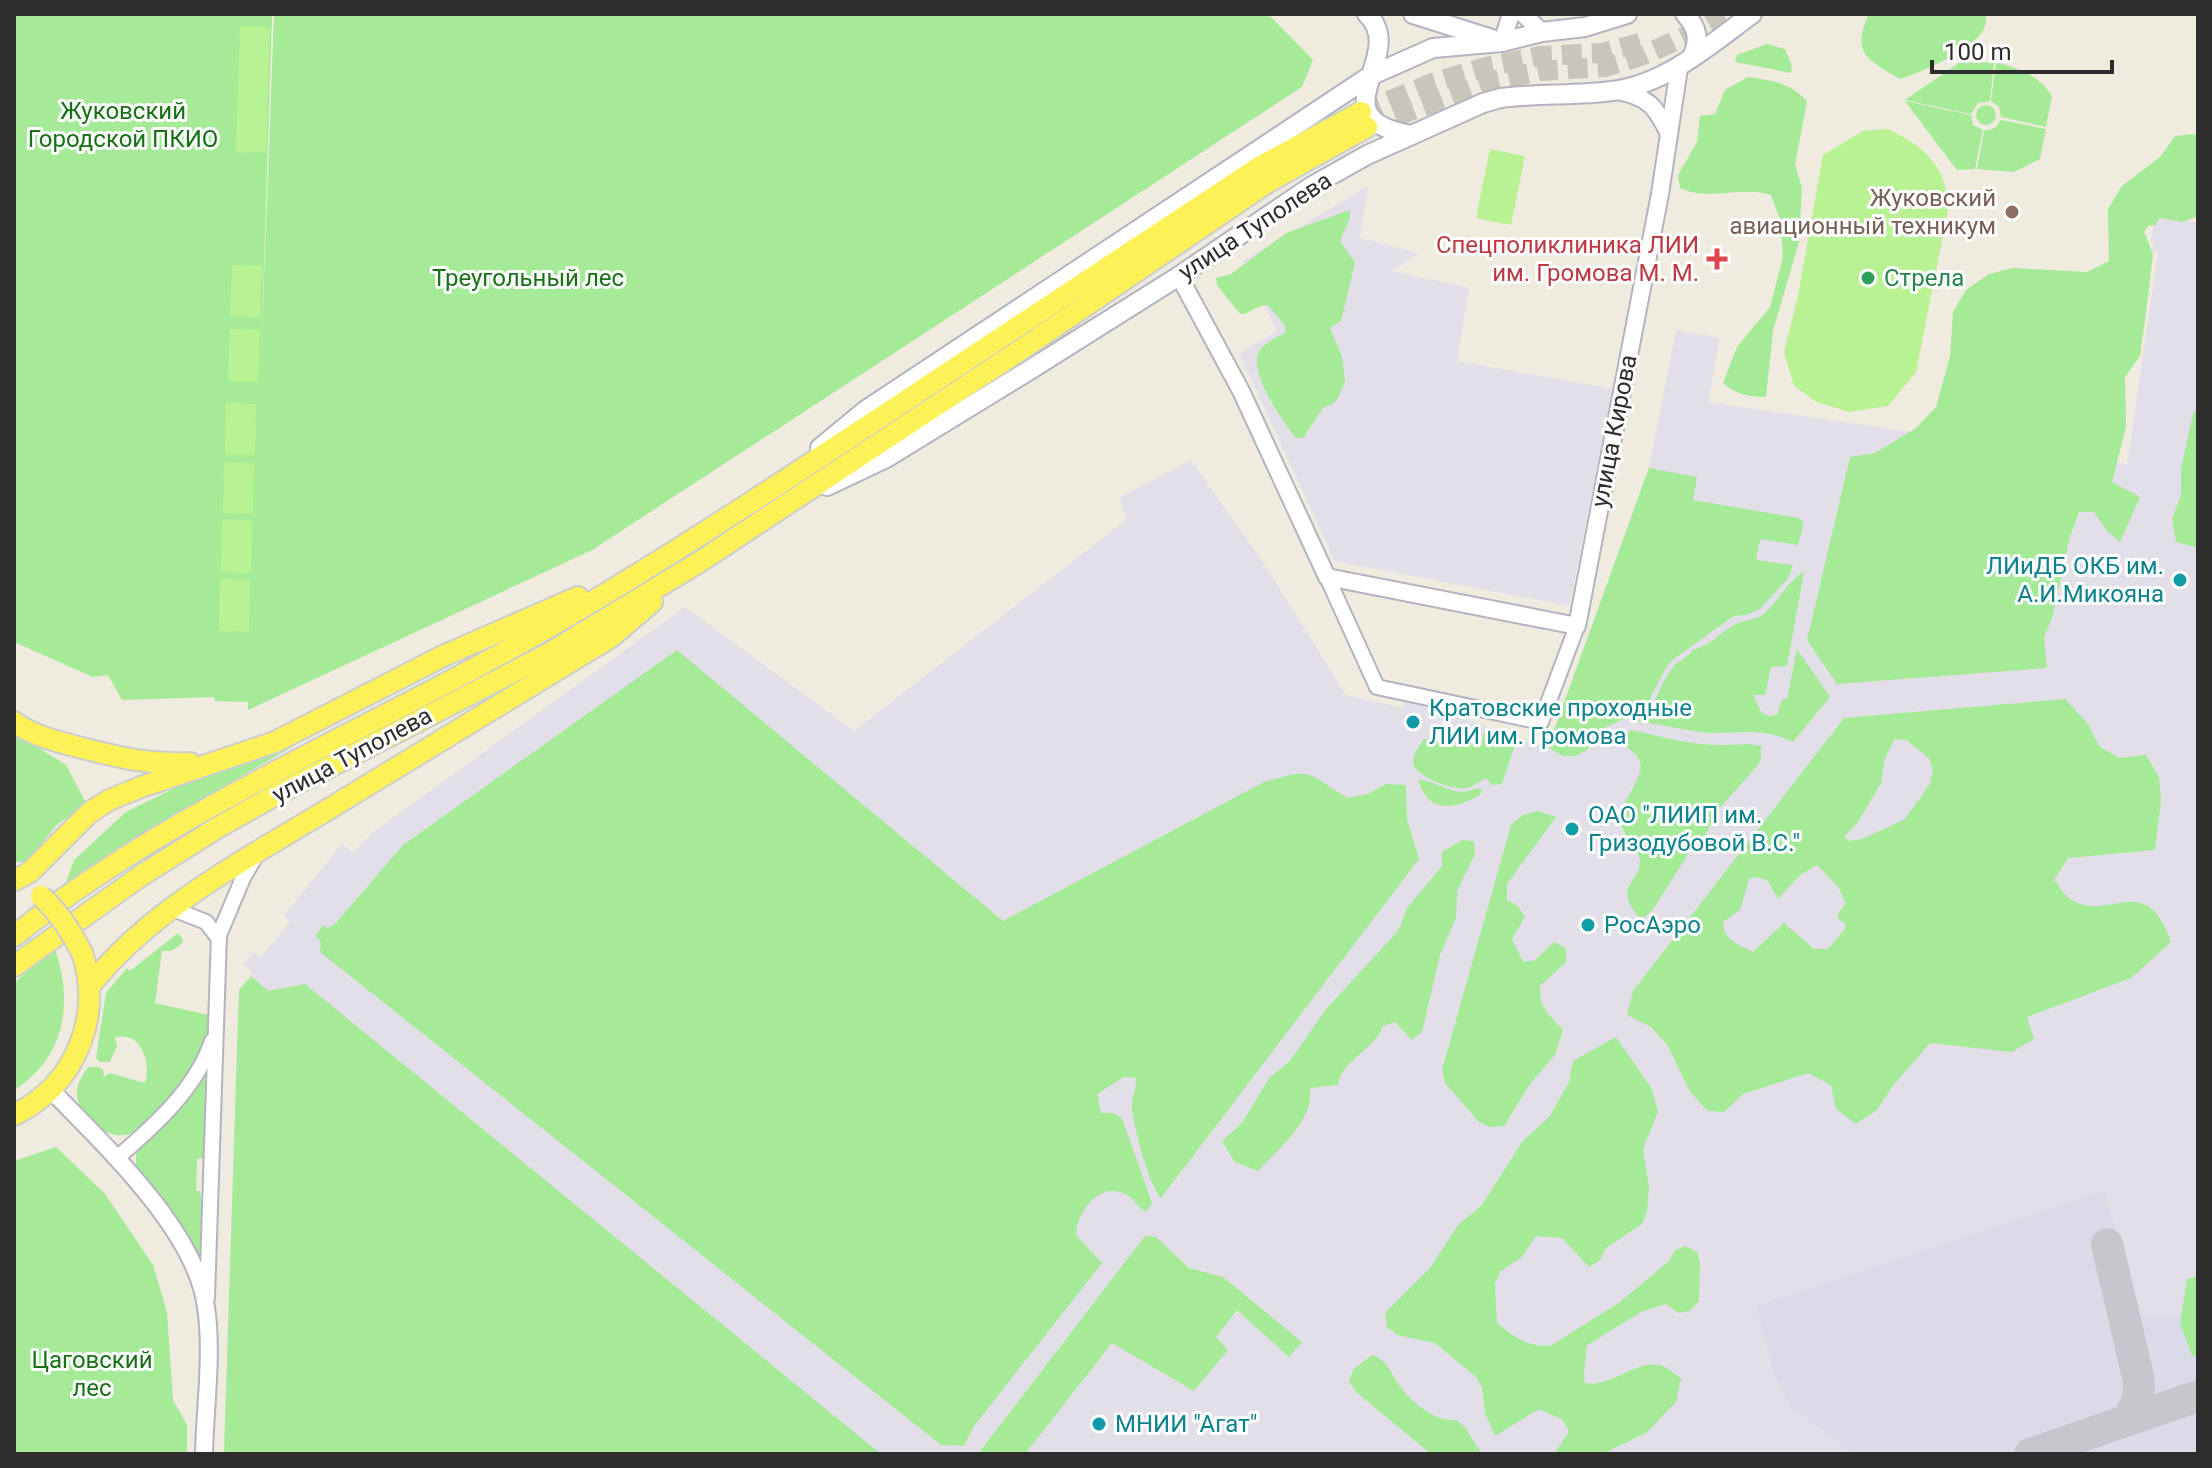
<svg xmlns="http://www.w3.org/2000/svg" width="2212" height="1468" font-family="Roboto,sans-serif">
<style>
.industrial{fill:#e3dfe8}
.airport{fill:#dadae8}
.green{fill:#a5ea97;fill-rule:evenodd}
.pitch{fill:#b9f293}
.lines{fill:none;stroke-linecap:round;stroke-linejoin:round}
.taxiway{stroke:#c8c6cc;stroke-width:32}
.primary-tunnel{stroke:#c8c5bb;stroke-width:20;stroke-dasharray:20 10;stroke-linecap:butt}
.minor-casing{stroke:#b3b3c1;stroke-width:18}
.tertiary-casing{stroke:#b3b3c1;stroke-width:20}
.secondary-casing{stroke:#b3b3c1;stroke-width:22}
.primary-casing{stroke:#cdcdcd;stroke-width:24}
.minor{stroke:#fff;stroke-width:14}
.tertiary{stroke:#fff;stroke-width:16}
.secondary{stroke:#fff;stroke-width:18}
.primary{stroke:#fcf257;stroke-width:20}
.primary-bridge-casing{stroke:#cdcdcd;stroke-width:24;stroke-linecap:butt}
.primary-bridge{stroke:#fcf257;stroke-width:20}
.education-dot{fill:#8d6e63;stroke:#fff;stroke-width:3}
.health-dot{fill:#e0444e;stroke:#fff;stroke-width:3}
.leisure-dot{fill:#2e9e5b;stroke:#fff;stroke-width:3}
.culture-dot{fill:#0f9aa8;stroke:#fff;stroke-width:3}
.labels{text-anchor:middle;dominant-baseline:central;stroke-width:6;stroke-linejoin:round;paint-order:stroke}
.park-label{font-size:24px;fill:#187215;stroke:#fff}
.education-label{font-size:24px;fill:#785e54;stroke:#fff;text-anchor:end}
.street-label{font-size:24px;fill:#2d2d2d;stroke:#fff}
.health-label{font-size:24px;fill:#be3a42;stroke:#fff;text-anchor:end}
.leisure-label{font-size:24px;fill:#27864d;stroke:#fff;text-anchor:start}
.culture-label{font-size:24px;fill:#0d838f;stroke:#fff;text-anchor:start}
</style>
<rect width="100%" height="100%" fill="#efebdf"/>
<g class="industrial">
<path d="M1368 186 1360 238 1419 253 1392 271 1469 288 1457 361 1613 389 1569 606 1335 561 1333 557 1239 353 1277 331 1243 261Z"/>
<path d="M2159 215 2198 223V1314L1861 1454H224L239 990 253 973 243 964 254 952 260 957 276 939 290 921 284 915 342 844 353 853 372 833 685 607 854 731 1126 520 1120 497 1191 460 1263 562 1346 695 1402 708 1404 701 1462 714 1461 719 1486 725 1485 732 1548 747 1649 468 1676 330 1720 338 1708 402 2127 464 2158 253 2152 251 2154 243 2151 242 2154 223H2157Z"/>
</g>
<path class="airport" d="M2104 1191 2143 1317 2198 1314V1454H1854L1790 1406 1774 1373 1756 1306Z"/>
<g class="green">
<path d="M14 14H272L261 361 274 14H1263L1272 18 1313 60 1302 87 592 550 248 710V702L215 701 214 697 122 700 108 675 93 677 14 642Z"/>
<path d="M1869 14H1986C1986 21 1986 27 1982 32 1970 50 1921 73 1900 79 1869 60 1850 54 1869 14Z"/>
<path d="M1767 44 1785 49 1792 66 1791 73 1735 62 1737 55Z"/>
<path d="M1994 62 1990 101 1978 103 1971 114 1905 100 1959 63Z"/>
<path d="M1996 62C2019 69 2039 75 2052 96L2046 127 2001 117 1999 107 1991 101Z"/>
<path d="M1748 77C1771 80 1791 83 1807 101L1795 165 1802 188 1799 242 1773 331 1766 397C1750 397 1734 394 1723 383L1737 347 1770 307 1783 257 1780 219 1771 195C1742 185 1708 202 1680 188L1678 175 1697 142 1700 116 1715 114 1725 90Z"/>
<path d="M1905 101 1971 115 1973 125 1983 130 1975 169 1957 170Z"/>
<circle cx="1986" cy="115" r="10"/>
<path d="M2001 120 2046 129 2040 159 2014 172 1977 169 1984 131 1995 128Z"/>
<path d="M2194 134 2198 135V216L2182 222 2160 218 2155 226 2149 225 2144 232 2153 254 2147 305 2140 356 2125 377 2126 427 2112 482 2140 497 2120 542 2107 531 2094 512H2079L2069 540 2053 615 2044 638 2047 668 1837 684 1807 640 1850 457 1875 453 1916 428 1936 407 1950 356 1953 312 1966 290 1989 274 2013 268 2087 272 2109 261 2108 209 2122 186 2161 156 2175 136Z"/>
<path d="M1350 210V217L1340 241 1355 263 1341 321 1330 328 1342 357 1345 382 1339 396 1334 403 1323 408 1303 438H1296C1283 422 1248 372 1259 352 1264 343 1277 337 1285 333V326L1268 305C1258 304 1251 314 1240 314L1217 285 1216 278 1231 274 1286 233Z"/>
<path d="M2198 407V548L2176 542 2172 519 2181 495V469L2193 414Z"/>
<path d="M1649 468 1697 477 1693 500 1798 518 1804 522 1798 545 1760 539 1756 560 1793 565 1789 577 1760 609 1746 615 1734 616 1675 658 1667 666 1647 704 1630 716 1602 729 1592 739 1587 750 1575 756H1563L1548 747Z"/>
<path d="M1804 572 1787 666 1771 667 1765 695H1753L1762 713 1770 716 1777 715 1782 699H1787L1797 649 1830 697 1793 742C1757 725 1736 736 1701 732 1678 729 1656 723 1633 721 1661 703 1656 689 1673 667 1679 660 1687 658 1693 650 1713 644 1719 633 1736 624 1746 619 1755 621 1765 613 1779 601 1787 581 1804 572Z"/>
<path d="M677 650 1003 921 1264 782C1317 766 1305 774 1348 798L1368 794 1386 784 1406 785 1407 819 1419 859 1161 1198C1149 1186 1134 1127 1132 1109 1131 1098 1137 1089 1136 1078L1124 1077 1097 1094 1101 1113H1113L1122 1118 1152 1203 1146 1212C1138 1207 1134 1199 1127 1195 1100 1180 1077 1211 1076 1235L1102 1263 974 1426 964 1446 941 1445 320 952 321 942 316 936 323 925 328 928 335 924 403 845Z"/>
<path d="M2065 699 2088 724 2099 746 2119 758 2146 755 2159 777 2161 801 2155 850 2068 858 2054 880C2059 886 2065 896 2071 900 2111 923 2146 869 2171 942L2131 978 2027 1017 2034 1039 2012 1052 1930 1043 1892 1087 1877 1110 1856 1124 1836 1109 1831 1085 1808 1073 1743 1094 1724 1112 1708 1111 1690 1092 1668 1046 1651 1027 1627 1015 1633 991 1844 718ZM1895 739 1906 740 1929 758 1933 770 1930 784 1904 820 1862 839 1849 841 1844 837 1858 822 1881 783 1885 758ZM1817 865 1838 887 1846 903 1838 914 1839 920 1845 923V929L1828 949H1814L1784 923 1753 952C1739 945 1723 940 1723 922L1740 910 1749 879 1755 877 1767 880 1778 899 1800 875Z"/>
<path d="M1631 730C1659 736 1687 744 1715 745 1731 746 1745 742 1761 746V760L1758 765 1718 810 1706 834 1692 848 1654 908 1645 917H1639C1612 886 1641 881 1640 861 1639 847 1622 836 1621 821 1619 793 1664 766 1624 746L1622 739Z"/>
<path d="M1484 732 1517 739 1502 784 1492 785 1486 778C1480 781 1474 786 1468 788 1454 791 1414 777 1413 762 1413 754 1420 745 1424 739L1455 746 1457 740 1481 746Z"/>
<path d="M14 733 66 765 86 803 57 825 26 862H14Z"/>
<path d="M294 746 152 827 65 885 74 860 126 812 185 783Z"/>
<path d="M1418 779C1440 782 1454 799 1477 788L1482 790 1480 795C1454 810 1428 814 1418 779Z"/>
<path d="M1538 811 1556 817 1507 884V900L1518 906 1525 917 1512 939 1523 962 1535 960 1554 942 1566 948V962L1540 986C1538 1006 1550 1016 1563 1030L1555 1055 1530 1084 1504 1126 1490 1127 1479 1122 1445 1083 1442 1070 1511 825 1523 815Z"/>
<path d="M1462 840 1474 841 1475 854 1457 891 1456 918 1440 955 1422 1032 1412 1040 1395 1022 1383 1026C1374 1051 1342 1059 1338 1085L1310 1088C1314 1121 1279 1148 1258 1171L1235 1162 1222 1141 1242 1123 1269 1078 1290 1061 1326 1009 1398 931 1407 908 1442 866V852Z"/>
<path d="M178 933 183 940 182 944 171 951H162L155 1003 209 1015 211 1020C209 1060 168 1100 142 1127 115 1151 75 1117 77 1091 78 1082 83 1074 88 1067H98L103 1070 104 1077 110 1073 145 1083C152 1063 140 1029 115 1038L117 1046 110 1062H100L96 1058 106 993 127 968 130 971Z"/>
<path d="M54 947C74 1001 66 1057 14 1090V983Z"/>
<path d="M251 976 268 991 305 984 881 1454H224L239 990Z"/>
<path d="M1616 1037 1652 1089 1658 1112 1643 1149 1649 1186 1647 1212 1642 1224 1606 1248 1600 1260 1589 1267 1562 1238 1536 1236 1522 1257 1500 1272 1495 1284 1497 1323C1513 1336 1530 1349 1552 1345L1620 1302 1669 1261 1675 1250 1686 1246 1697 1252 1700 1263 1699 1301 1690 1311 1678 1313 1666 1304 1641 1312 1586 1346C1587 1359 1582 1370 1585 1383 1611 1388 1635 1360 1659 1365 1666 1366 1675 1374 1681 1378L1676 1402 1646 1433 1602 1454H1554L1569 1432 1563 1420 1539 1409 1495 1436 1485 1413 1482 1387 1475 1376 1435 1343 1397 1335 1387 1327 1385 1313 1430 1268 1458 1225 1482 1205 1522 1142 1550 1116 1569 1082 1573 1061Z"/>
<path d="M211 1053 205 1158 197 1159 196 1191H200L203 1210V1271L183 1227 159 1192 136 1168V1149Z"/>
<path d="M56 1147 105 1194 153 1265 167 1312 173 1400 187 1425V1454H14V1161Z"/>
<path d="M1145 1236 1156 1237 1189 1268 1223 1277 1302 1342 1289 1357 1237 1310 1216 1337 1228 1350 1194 1391 1112 1343 1025 1454H978Z"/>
<path d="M2198 1276V1356H2192L2180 1323 2187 1279Z"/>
<path d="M1372 1355C1388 1360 1391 1374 1401 1388 1414 1404 1436 1422 1456 1420L1465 1427 1482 1454H1431L1356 1392 1349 1382 1353 1370Z"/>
</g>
<g class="pitch">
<path d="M240 26 270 28 266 153 236 152Z"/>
<path d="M1888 129C1925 147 1948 167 1948 210L1916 372 1888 406 1849 412 1817 402 1794 386 1784 352 1798 296 1823 155 1863 131Z"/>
<path d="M1490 149 1525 156 1511 225 1476 218Z"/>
<path d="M232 265 262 266 260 317 230 316Z"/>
<path d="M230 329 260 330 258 382 228 381Z"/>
<path d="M226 403 256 404 255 455H225Z"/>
<path d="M224 462 254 463 253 514 223 513Z"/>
<path d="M222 520 252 521 251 573 221 572Z"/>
<path d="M220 579 250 580 249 632 219 631Z"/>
</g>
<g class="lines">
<g class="taxiway">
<path d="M2107 1244 2139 1381 2138 1400 2128 1420"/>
<path d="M2030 1454 2198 1396"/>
</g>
<g class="primary-tunnel">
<path d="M1361 112 1435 82 1486 67 1540 56 1602 53 1640 43"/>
<path d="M1367 127 1492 81 1540 71 1605 67 1644 55 1684 37 1723 14"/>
</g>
<g class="minor-casing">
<g id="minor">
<path d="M1327 577 1377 687 1541 722 1577 626"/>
<path d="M173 909 206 922 219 939"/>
<path d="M117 1158C154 1126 196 1089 212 1041"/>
<path d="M207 1298 219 935 243 878 258 852"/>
</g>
</g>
<g class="tertiary-casing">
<g id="tertiary">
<path d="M1523 14 1542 32"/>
<path d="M1502 42 1511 14"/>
<path d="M1617 91C1648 97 1655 105 1669 134"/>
<path d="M1179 276 1241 391 1327 577 1577 626 1660 194 1679 68"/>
<path d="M51 1090C103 1144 196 1230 206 1307 213 1353 205 1407 204 1454"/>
</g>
</g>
<g class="secondary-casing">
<g id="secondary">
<path d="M1367 14C1410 55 1313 119 1412 135"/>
<path d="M1413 14 1492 39"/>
<path d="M1685 14C1698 28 1700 40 1692 57"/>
<path d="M820 448 866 410 1370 76 1433 48 1502 42 1542 32 1585 27 1627 14"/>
<path d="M827 486 886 458 1028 371 1179 276 1312 186 1367 155 1483 103 1501 98C1538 93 1576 96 1612 91 1666 84 1710 45 1752 14"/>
</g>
</g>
<g class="primary-casing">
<g id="primary">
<path d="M14 722C33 736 56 741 78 747 118 757 148 765 190 763"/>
<path d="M15 880 30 872 89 813 109 800 141 787 275 742 443 656 578 597"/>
<path d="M14 936C174 808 366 732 542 631 661 563 776 486 890 411 1013 329 1136 248 1259 167L1361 112"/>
<path d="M14 966 142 875 217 828 279 793 548 654 701 561 1028 345 1268 182 1367 127"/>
<path d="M89 987C151 908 248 858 332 807 425 750 518 693 611 637L652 602"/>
<path d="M14 1115C75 1085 102 1019 83 955"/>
</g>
</g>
<use href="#minor" class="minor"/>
<use href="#tertiary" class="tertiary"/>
<use href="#secondary" class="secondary"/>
<use href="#primary" class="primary"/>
<g class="primary-bridge-casing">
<path id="primary-bridge" d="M41 896C60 914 72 932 83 955"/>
</g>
<use href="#primary-bridge" class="primary-bridge"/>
</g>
<circle class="education-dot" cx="2012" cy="212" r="8"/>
<path class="health-dot" d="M1713 247h8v8h8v8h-8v8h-8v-8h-8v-8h8z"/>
<circle class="leisure-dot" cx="1868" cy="278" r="8"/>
<g class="culture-dot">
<circle cx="2180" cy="580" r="8"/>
<circle cx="1413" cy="722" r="8"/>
<circle cx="1572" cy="829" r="8"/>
<circle cx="1588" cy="925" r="8"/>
<circle cx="1099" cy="1424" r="8"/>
</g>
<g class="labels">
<g class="park-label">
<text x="123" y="111">Жуковский<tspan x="123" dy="28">Городской ПКИО</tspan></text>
<text x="528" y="278">Треугольный лес</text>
<text x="92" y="1360">Цаговский<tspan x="92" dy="28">лес</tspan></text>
</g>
<g class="education-label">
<text x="1996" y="198">Жуковский<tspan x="1996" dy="28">авиационный техникум</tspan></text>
</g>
<g class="street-label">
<text transform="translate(1255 226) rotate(-33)">улица Туполева</text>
<text transform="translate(1614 431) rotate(-79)">улица Кирова</text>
<text transform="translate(352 755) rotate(-28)">улица Туполева</text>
</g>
<g class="health-label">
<text x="1699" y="245">Спецполиклиника ЛИИ<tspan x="1699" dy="28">им. Громова М. М.</tspan></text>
</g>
<g class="leisure-label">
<text x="1884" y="278">Стрела</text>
</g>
<g class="culture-label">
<text x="2164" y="566" text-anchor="end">ЛИиДБ ОКБ им.<tspan x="2164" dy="28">А.И.Микояна</tspan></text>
<text x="1429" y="708">Кратовские проходные<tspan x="1429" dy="28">ЛИИ им. Громова</tspan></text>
<text x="1588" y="815">ОАО "ЛИИП им.<tspan x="1588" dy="28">Гризодубовой В.С."</tspan></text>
<text x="1604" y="925">РосАэро</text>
<text x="1115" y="1424">МНИИ "Агат"</text>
</g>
</g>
<rect width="2212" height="1468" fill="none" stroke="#2d2d2d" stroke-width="32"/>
<path d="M1932 60v12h180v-12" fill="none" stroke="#2d2d2d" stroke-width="4"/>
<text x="1944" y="60" font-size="24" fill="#2d2d2d" stroke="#ffffff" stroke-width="6" paint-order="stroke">100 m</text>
</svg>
